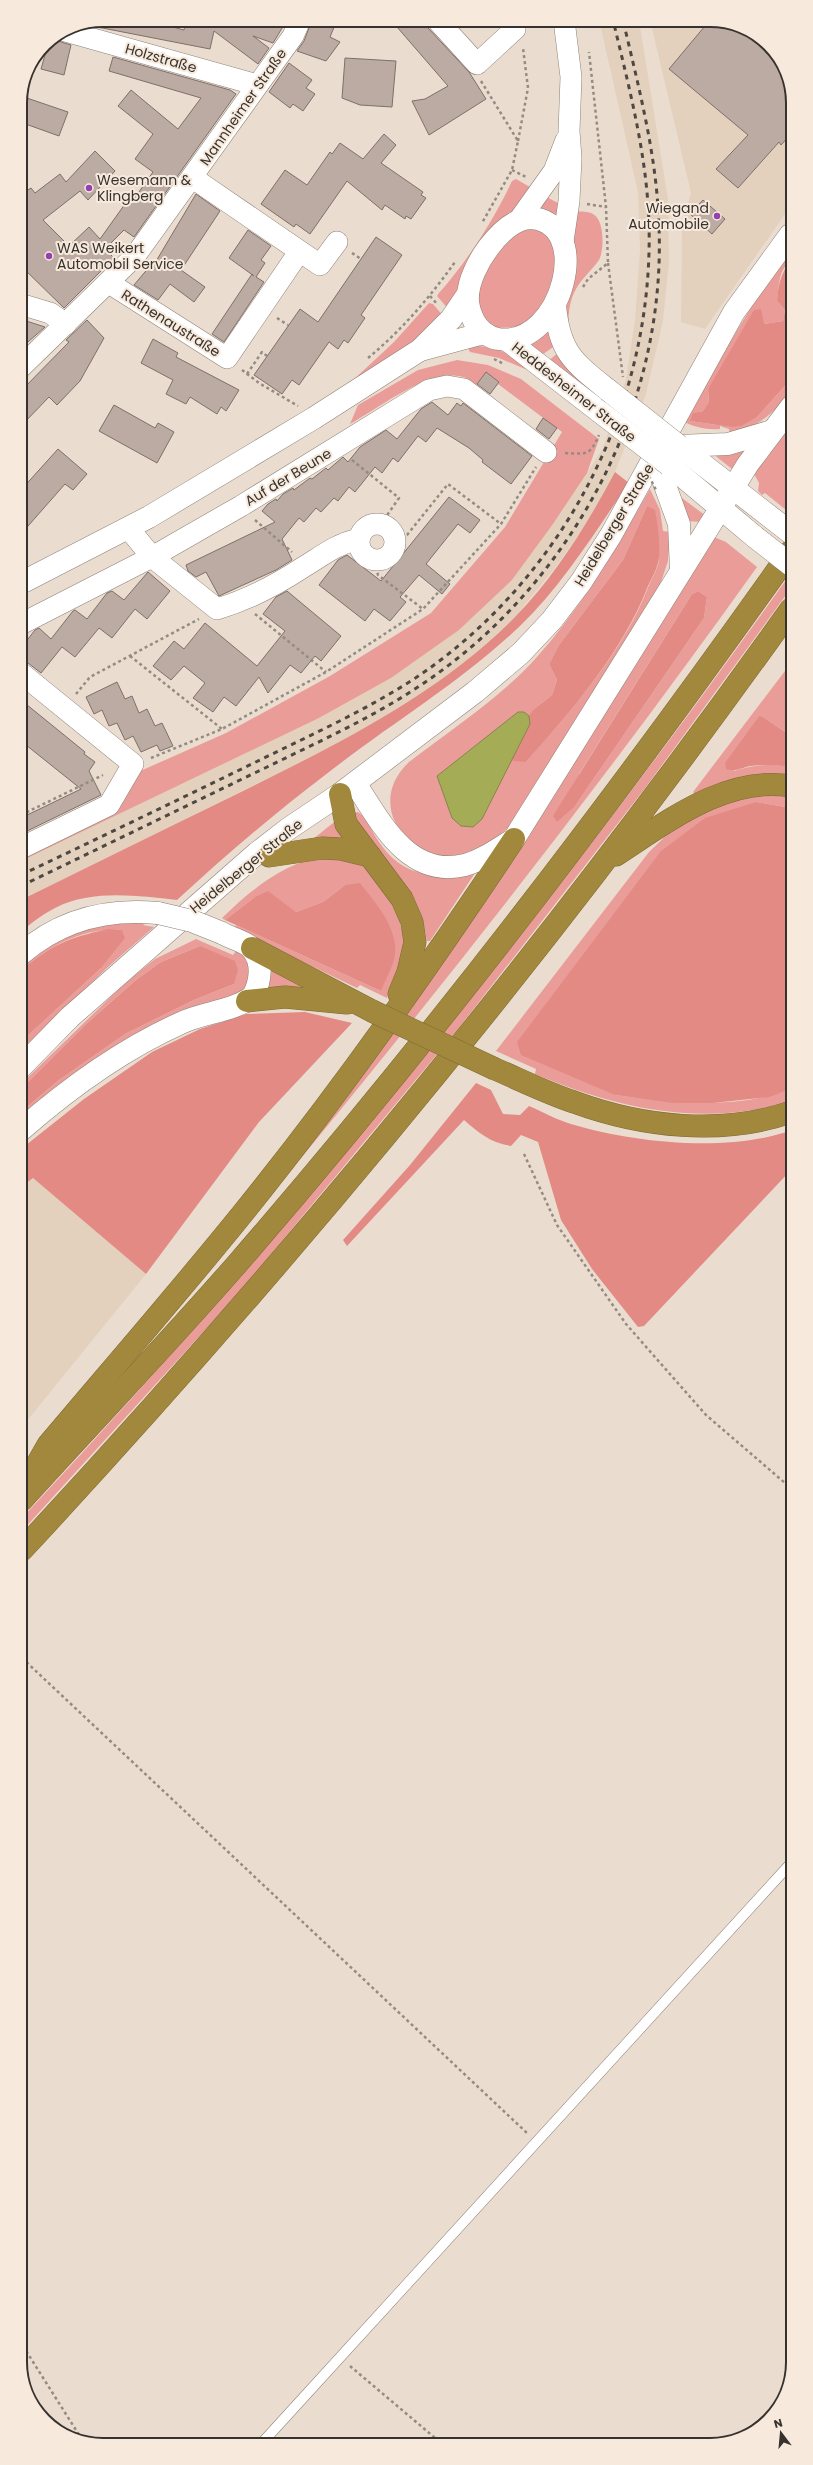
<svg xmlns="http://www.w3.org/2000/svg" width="813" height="2465" font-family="Poppins,sans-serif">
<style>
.built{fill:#e3d1be}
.green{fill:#ea9d98;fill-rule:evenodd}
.forest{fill:#e38a85}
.water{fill:#a5ac56;stroke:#84874a}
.building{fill:#bcaba3;stroke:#7e6f68}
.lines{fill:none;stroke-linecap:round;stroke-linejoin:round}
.service-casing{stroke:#8d8176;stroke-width:11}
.minor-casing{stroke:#8d8176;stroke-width:22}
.tertiary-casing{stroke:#8d8176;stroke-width:23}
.secondary-casing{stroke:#8d8176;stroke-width:23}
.motorway-casing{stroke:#7d6a37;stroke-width:23}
.path{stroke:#948b81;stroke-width:2.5;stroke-dasharray:3 3;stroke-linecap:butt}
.service{stroke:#fff;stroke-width:10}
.minor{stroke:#fff;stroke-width:21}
.tertiary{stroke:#fff;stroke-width:22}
.secondary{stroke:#fff;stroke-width:22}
.motorway{stroke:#a2883c;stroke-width:22}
.rail{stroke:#4e4842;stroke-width:3;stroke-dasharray:5 5;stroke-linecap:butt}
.tertiary-bridge-casing{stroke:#8d8176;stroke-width:23;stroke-linecap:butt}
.secondary-bridge-casing{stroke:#8d8176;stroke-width:23;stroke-linecap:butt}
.motorway-bridge-casing{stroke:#7d6a37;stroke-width:23;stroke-linecap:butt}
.path-bridge{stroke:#948b81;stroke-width:2.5;stroke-dasharray:3 3;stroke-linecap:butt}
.tertiary-bridge{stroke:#fff;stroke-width:22}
.secondary-bridge{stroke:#fff;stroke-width:22}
.motorway-bridge{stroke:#a2883c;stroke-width:22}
.poi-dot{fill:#9441af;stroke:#f7eadd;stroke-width:1.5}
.labels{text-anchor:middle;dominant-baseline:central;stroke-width:4;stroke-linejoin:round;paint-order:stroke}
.street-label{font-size:14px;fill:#37322d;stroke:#f7eadd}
.poi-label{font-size:14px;fill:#37322d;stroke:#f7eadd;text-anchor:start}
.rim{fill:none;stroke:#37322d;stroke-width:2}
</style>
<rect width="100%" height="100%" fill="#eaddd0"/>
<g class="built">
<path d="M599 20H639L668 199 669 262 663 321 646 394 615 472 592 516 555 568 516 616 460 667 402 707 331 747 21 900V861L319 718 391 678 459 630 512 580 553 524 587 473 603 448 626 379 635 320 640 250 638 192Z"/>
<path d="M650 20H716L765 40 790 82V207L705 329 681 322 682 224 691 193Z"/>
<path d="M33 1178 146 1274 22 1427 21 1187Z"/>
</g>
<g class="green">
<path d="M516 179 535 190 450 311 437 296 439 293C468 260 493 221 512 181Z"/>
<path d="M547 197 563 206 561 221 537 210Z"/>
<path d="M575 211C580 212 589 211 593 214 605 220 604 251 599 260 592 270 582 278 576 289 568 303 568 320 569 334L565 298Z"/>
<path d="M535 228 552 237C562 283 553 292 526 327L495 328C492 325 487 322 484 318 466 295 495 245 517 233 522 230 529 229 535 228Z"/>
<path d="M790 254C790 263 786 264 782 272 779 279 778 293 777 301L785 310 783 321 764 324 708 389 709 402 702 412 690 421 731 427 757 417 791 379V392C772 416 758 425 730 435L729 429 720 426V429C706 430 694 427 682 421L758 296Z"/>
<path d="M429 303 433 304 444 317 433 330 351 382 394 342Z"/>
<path d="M552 326 556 345 539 357 529 344Z"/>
<path d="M467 346C492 344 510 354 531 366L525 369 499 358 470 352Z"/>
<path d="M559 352 606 396 603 405 547 362Z"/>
<path d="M457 360 488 365 521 379 599 439 587 473 553 524 512 580 459 630 391 678 319 718 21 861V854L138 772 226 733 330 676 431 613 505 527 562 432 498 384 499 382 486 372 476 385C472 382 468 378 463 377 430 367 379 408 350 424L358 405 418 370Z"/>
<path d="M791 421V514L765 493 762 495 758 491 759 483 753 472Z"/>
<path d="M747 450 732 469 713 454Z"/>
<path d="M650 489 660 510 663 531 670 532 668 561 659 588 510 826C499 836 486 847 473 852 416 873 360 808 409 762 452 729 500 698 536 658 582 607 616 548 650 489ZM647 506C649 518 660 550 659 560 658 568 652 578 649 585 623 653 573 708 526 762L534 709 552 695 557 680 549 664 559 645 623 560Z"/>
<path d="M682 498 706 516 702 522 686 521 680 499Z"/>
<path d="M714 537 726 542 757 567C605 780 444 985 278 1186ZM698 591 707 597 704 618 575 806 579 774 692 594Z"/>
<path d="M791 573V588L757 635 646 787 458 1029 237 1295 22 1531V1518C300 1221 555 904 791 573Z"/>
<path d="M791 663V736L760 715 734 771C753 765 771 763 791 767V778L695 794 693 792Z"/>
<path d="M771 794 791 796V808L756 802 615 1095C674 1103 735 1110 791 1089V1101C703 1128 619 1109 535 1074L536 1069 496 1051 649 852 677 825 742 796Z"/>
<path d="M358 812C367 818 372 832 379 842 405 880 434 876 475 873L430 941H427L422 917 355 820 354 813Z"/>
<path d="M334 822 348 840 313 839 333 823Z"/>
<path d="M326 856C338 859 351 860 362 864 382 872 405 926 405 946 404 963 393 982 387 998L360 985 357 988 234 929 236 925 381 991 345 885 323 902 296 912 255 897 225 920 222 918C251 890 284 862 326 856Z"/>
<path d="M146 922 143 925 154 927 108 967 21 1051V1042L100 969 121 930C82 928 50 946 21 970V965L38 949 93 925Z"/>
<path d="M196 939 233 955 236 951 248 956 250 977 245 989 21 1120V1112L59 1080 125 1034 194 1000 234 984 200 946 161 962 136 980 84 1026 21 1089V1084L125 983 155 959Z"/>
<path d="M270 969 309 988 266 989Z"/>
</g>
<g class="forest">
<path d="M790 261 791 379 757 417 741 426 731 427 690 421 693 413 702 412 709 402 708 389 754 310 761 309 764 324 783 321 785 310 777 301C778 286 781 273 790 261Z"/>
<path d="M615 472 629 483C594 533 563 585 519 627 461 682 392 723 329 772 276 812 226 855 177 900 137 896 93 889 55 908 43 914 32 923 21 931V900C94 864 167 828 241 792 339 743 437 696 515 617 556 575 588 523 615 472Z"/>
<path d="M647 506 655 510C658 526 660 542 659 558 658 567 652 578 648 586 622 653 573 709 526 762L513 761 508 744 534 709 552 695 557 680 549 664 559 645 623 560Z"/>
<path d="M698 591 707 597 704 618 575 806 557 822 553 816 692 594Z"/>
<path d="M760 715 791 736V767C777 765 764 764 750 766 741 768 736 772 726 769L725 763Z"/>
<path d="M756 802 791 808V1089L769 1097 713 1103H673L615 1095 521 1055 517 1042 661 851 705 818Z"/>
<path d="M360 883C376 904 401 930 394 960 391 970 385 981 381 991L225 920 255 897 268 891 296 912 323 902 345 885Z"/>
<path d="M108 929 122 930 125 938 100 969 21 1042V970C53 944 68 938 108 929Z"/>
<path d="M200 946 235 961 238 970 234 984 194 1000 125 1034 59 1080 21 1112V1089L84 1026 136 980 161 962Z"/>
<path d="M305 1012 352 1023 259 1122 146 1274 33 1178 21 1187V1149L84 1099 152 1052 200 1029 246 1014Z"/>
<path d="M476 1083 491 1090 503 1114 520 1115 529 1106C543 1112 557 1120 571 1124 634 1143 729 1153 792 1130V1169L644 1326 638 1327 592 1269 561 1220 538 1142 521 1135 511 1146C491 1143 479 1133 464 1120L347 1246 343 1240 410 1165Z"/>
</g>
<path class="water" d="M518 712H524L529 716 530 724 482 819 473 827 461 826 452 818 437 776Z"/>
<g class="building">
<path d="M103 20H146L184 30 186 20H287L273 43 253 36 269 48 258 64 214 31 210 49 92 26 93 22Z"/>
<path d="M312 20H337L330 37 340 42 326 61 297 51 304 41Z"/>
<path d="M391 20H425L428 28 469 72 486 99 429 135 412 101 425 99 448 86Z"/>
<path d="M453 20H468L460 28Z"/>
<path d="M710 20H716L765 40 790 82V135L781 145 779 142 738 188 716 169 748 135 669 69Z"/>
<path d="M55 37 61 42 71 45 64 75 41 69 45 55 39 53 44 44Z"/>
<path d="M113 57 230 90 236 94 134 237 124 230 105 249 114 258 64 308 20 265V195L31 188 35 193 60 174 66 182 95 151 115 171 88 200 80 191 43 220 69 246 89 227 100 239 130 197 134 199 153 172 135 159 153 134 118 106 131 90 178 129 201 98 109 71Z"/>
<path d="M345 58 396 61 392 107 360 105 342 98Z"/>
<path d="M289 63 312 80 306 88 315 94 303 111 293 104 290 108 269 92Z"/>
<path d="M21 96 68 112 59 136 20 122Z"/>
<path d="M384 134 396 145 381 163 423 192 421 195 426 198 411 219 406 216 405 219 385 205 382 210 347 181 310 234 296 224 294 227 261 204 285 170 307 185 330 152 332 154 340 143 363 159Z"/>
<path d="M196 194 220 211 181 270 205 287 194 302 170 284 158 300 134 285 150 266 152 268Z"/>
<path d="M703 200 725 219 712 234 690 214Z"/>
<path d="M248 230 271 246 261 260 265 263 256 277 264 282 224 342 212 334 252 274 254 276 229 258Z"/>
<path d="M376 237 402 255 361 315 365 318 348 343 344 340 338 349 329 342 299 385 292 380 282 394 254 375 300 309 318 322Z"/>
<path d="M20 319 45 327 20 349Z"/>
<path d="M87 320 104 338 80 381 57 405 49 397 21 426 20 392 69 342 66 340Z"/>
<path d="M153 339 178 353 176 357 239 390 226 411 221 407 217 414 190 397 186 404 166 394 173 380 141 363Z"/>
<path d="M486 372 499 382 490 394 477 384Z"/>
<path d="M432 402 448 415 457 403 461 406 463 403 532 456 511 484 482 462 483 460 469 448 437 428 426 442 418 436 398 462 393 458 382 473 375 467 355 492 349 487 338 501 334 498 321 512 316 508 304 522 299 518 282 539 292 560 276 570 219 596 206 572 196 577 188 571 186 565 275 522 262 511 268 504 276 499 277 501 283 494 293 488 294 490 310 478 312 479 326 468 328 470 343 457 348 462 360 447 386 430 397 439 421 409Z"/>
<path d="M114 405 155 428 158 423 174 432 157 463 99 431Z"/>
<path d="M543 418 557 428 549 439 536 429Z"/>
<path d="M58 449 87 474 73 490 65 484 21 534V490Z"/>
<path d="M449 497 480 520 470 533 458 524 426 564 450 584 442 594 419 575 400 597 406 602 390 621 374 609 365 621 319 585 338 560 347 555 381 581Z"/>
<path d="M148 572 170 591 147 619 135 609 112 638 99 628 75 657 62 647 41 673 28 663 21 661V648L35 630 39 628 51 639 73 611 75 610 87 619 107 593 112 591 124 600Z"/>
<path d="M287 591 341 636 321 661 315 656 301 673 290 665 268 693 259 677 236 706 224 697 213 712 193 698 205 683 184 666 171 680 153 666 174 641 184 649 205 623 257 666 285 631 263 614 276 597Z"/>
<path d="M117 682 125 699 132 696 139 713 147 709 155 726 162 723 173 746 160 751 157 745 141 752 133 736 125 740 117 723 109 726 102 710 94 714 86 697Z"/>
<path d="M21 700 85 752 84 754 95 762 89 771 101 795 21 834V818L81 789 21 741Z"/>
</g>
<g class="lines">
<g class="service-casing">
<path id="service" d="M261 2444 792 1862"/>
</g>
<g class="minor-casing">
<g id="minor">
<path d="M437 20 477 64 515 29 514 20"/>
<path d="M65 31 257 85"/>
<path d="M193 178 320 265 337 242"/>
<path d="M519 220 554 171 566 140"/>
<path d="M563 241 569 201 571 158 569 131 571 77 564 20"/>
<path d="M109 283 227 358 299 252"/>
<path d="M20 304 50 313 66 324"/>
<path d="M20 368 135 256 293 36 300 20"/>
<circle cx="377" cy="542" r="18"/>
<path d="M129 529 152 557 217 609C247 600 276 585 302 568 322 556 336 544 359 539"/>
<path d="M21 624 152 557 241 506 429 390 447 386 464 389 546 452"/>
<path d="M21 673 133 764 109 805 21 848"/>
</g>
</g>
<g class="tertiary-casing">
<g id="tertiary">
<path d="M21 954C60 920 107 908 158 913"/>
<path d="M21 1130C69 1088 123 1049 181 1023 203 1012 233 1012 253 996 260 983 264 963 252 949 247 942 230 938 222 933"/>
</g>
</g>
<g class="secondary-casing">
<g id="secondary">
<path d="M528 218C596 218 563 349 498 339 488 337 479 330 474 321 470 313 467 304 468 295 470 267 500 223 528 218Z"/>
<path d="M555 305C559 352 573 362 608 390"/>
<path d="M507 340 600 412"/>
<path d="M421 350 484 333"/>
<path d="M679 446 791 533"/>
<path d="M679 446 728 444 772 431"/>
<path d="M669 465 755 537"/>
<path d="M662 477 679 524 681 570"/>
<path d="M21 583 149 517 314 418 420 350 451 319 468 294"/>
<path d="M355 783C380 821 408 879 465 865 483 860 498 849 514 839L748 464 791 407"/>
<path d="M21 1067 70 1017 257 853 288 829 340 794 475 692 521 653 552 620 581 582 611 535 734 312 790 235"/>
</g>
</g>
<g class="motorway-casing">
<g id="motorway">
<path d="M340 794 346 824 402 899 412 922 415 942 408 972 399 994"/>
<path d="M616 855C667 822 726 775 791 786"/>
<path d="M269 856 322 848 341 849 370 856"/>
<path d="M252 948 372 1011"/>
<path d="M247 1001 285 997 347 1003"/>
<path d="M495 1069C521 1080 547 1093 574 1102 642 1127 722 1136 791 1112"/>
<path d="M28 1480 48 1445C113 1368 180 1291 243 1213 340 1093 429 967 514 839"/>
<path d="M22 1500C93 1422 167 1344 237 1264 434 1037 617 797 791 551"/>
<path d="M22 1550C298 1253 556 939 791 609"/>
</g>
</g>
<g class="path">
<path d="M481 81 518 141 512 170 482 223"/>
<path d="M518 141 528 88 523 48"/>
<path d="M512 170 526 177"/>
<path d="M587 204 606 207"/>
<path d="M352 253 361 259"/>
<path d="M608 263 623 377"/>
<path d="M583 287 588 279 608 263 606 207 589 52"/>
<path d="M430 296 438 305"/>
<path d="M277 318 288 325"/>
<path d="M368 358C402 330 430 297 455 262"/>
<path d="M494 359 504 364"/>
<path d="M242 370 259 383 298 406"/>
<path d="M247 374 262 352 267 356"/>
<path d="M565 453C587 454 590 456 599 435"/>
<path d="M352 460 399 498 381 524"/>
<path d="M255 520 292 552"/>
<path d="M396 540 407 535 448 484 501 524"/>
<path d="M375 561 378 575 423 609"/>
<path d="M255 614 326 672"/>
<path d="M130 656 222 729"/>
<path d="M76 694 90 677 199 619"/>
<path d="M151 758 222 729 326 672 423 609 501 524 536 467"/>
<path d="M21 800 27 812"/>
<path d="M21 815 103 775"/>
<path d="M524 1154 557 1225 626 1324 706 1415 792 1489"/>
<path d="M22 1658 527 2133"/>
<path d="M23 2346 81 2438"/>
<path d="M350 2366 441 2443"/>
</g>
<use href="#service" class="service"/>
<use href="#minor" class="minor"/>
<use href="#tertiary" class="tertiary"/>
<use href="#secondary" class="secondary"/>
<use href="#motorway" class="motorway"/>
<g class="rail">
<path d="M21 875C101 837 182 798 262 759 313 734 366 710 414 679 564 579 654 405 649 224 647 155 629 87 613 20"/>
<path d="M21 886C102 847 184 807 265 768 318 742 374 717 424 683 572 583 666 407 659 227 657 156 639 89 623 20"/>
</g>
<g class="tertiary-bridge-casing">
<path id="tertiary-bridge" d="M158 913 192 921 222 933"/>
</g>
<g class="secondary-bridge-casing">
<g id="secondary-bridge">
<path d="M608 390 679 446"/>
<path d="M600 412 669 465"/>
<path d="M755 537 791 565"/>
</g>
</g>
<g class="motorway-bridge-casing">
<path id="motorway-bridge" d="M372 1011 495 1069"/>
</g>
<path class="path-bridge" d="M649 476 656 490"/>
<use href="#tertiary-bridge" class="tertiary-bridge"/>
<use href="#secondary-bridge" class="secondary-bridge"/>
<use href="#motorway-bridge" class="motorway-bridge"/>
</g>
<g class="poi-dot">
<circle cx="89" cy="188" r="4"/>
<circle cx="717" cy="216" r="4"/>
<circle cx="49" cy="256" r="4"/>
</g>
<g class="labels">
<g class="street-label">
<text transform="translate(161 58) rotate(16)">Holzstraße</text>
<text transform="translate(243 107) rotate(-55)">Mannheimer Straße</text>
<text transform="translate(171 323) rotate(32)">Rathenaustraße</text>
<text transform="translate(574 392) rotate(38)">Heddesheimer Straße</text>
<text transform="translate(288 477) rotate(-31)">Auf der Beune</text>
<text transform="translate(614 525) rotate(-59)">Heidelberger Straße</text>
<text transform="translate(246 866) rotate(-39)">Heidelberger Straße</text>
</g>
<g class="poi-label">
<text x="97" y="180">Wesemann &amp;<tspan x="97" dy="16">Klingberg</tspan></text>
<text x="709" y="208" text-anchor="end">Wiegand<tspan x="709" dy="16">Automobile</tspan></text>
<text x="57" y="248">WAS Weikert<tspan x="57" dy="16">Automobil Service</tspan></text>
</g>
</g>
<path d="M0 0H813V2465H0ZM103 27H710A76 76 0 0 1 786 103V2362A76 76 0 0 1 710 2438H103A76 76 0 0 1 27 2362V103A76 76 0 0 1 103 27Z" fill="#f7eadd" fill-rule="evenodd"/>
<path class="rim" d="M103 27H710A76 76 0 0 1 786 103V2362A76 76 0 0 1 710 2438H103A76 76 0 0 1 27 2362V103A76 76 0 0 1 103 27Z"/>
<g transform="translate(781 2433) rotate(344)" stroke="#f7eadd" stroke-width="3" paint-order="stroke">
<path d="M0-3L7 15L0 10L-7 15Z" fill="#37322d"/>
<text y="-6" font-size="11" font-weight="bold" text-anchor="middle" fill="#37322d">N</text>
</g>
</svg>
